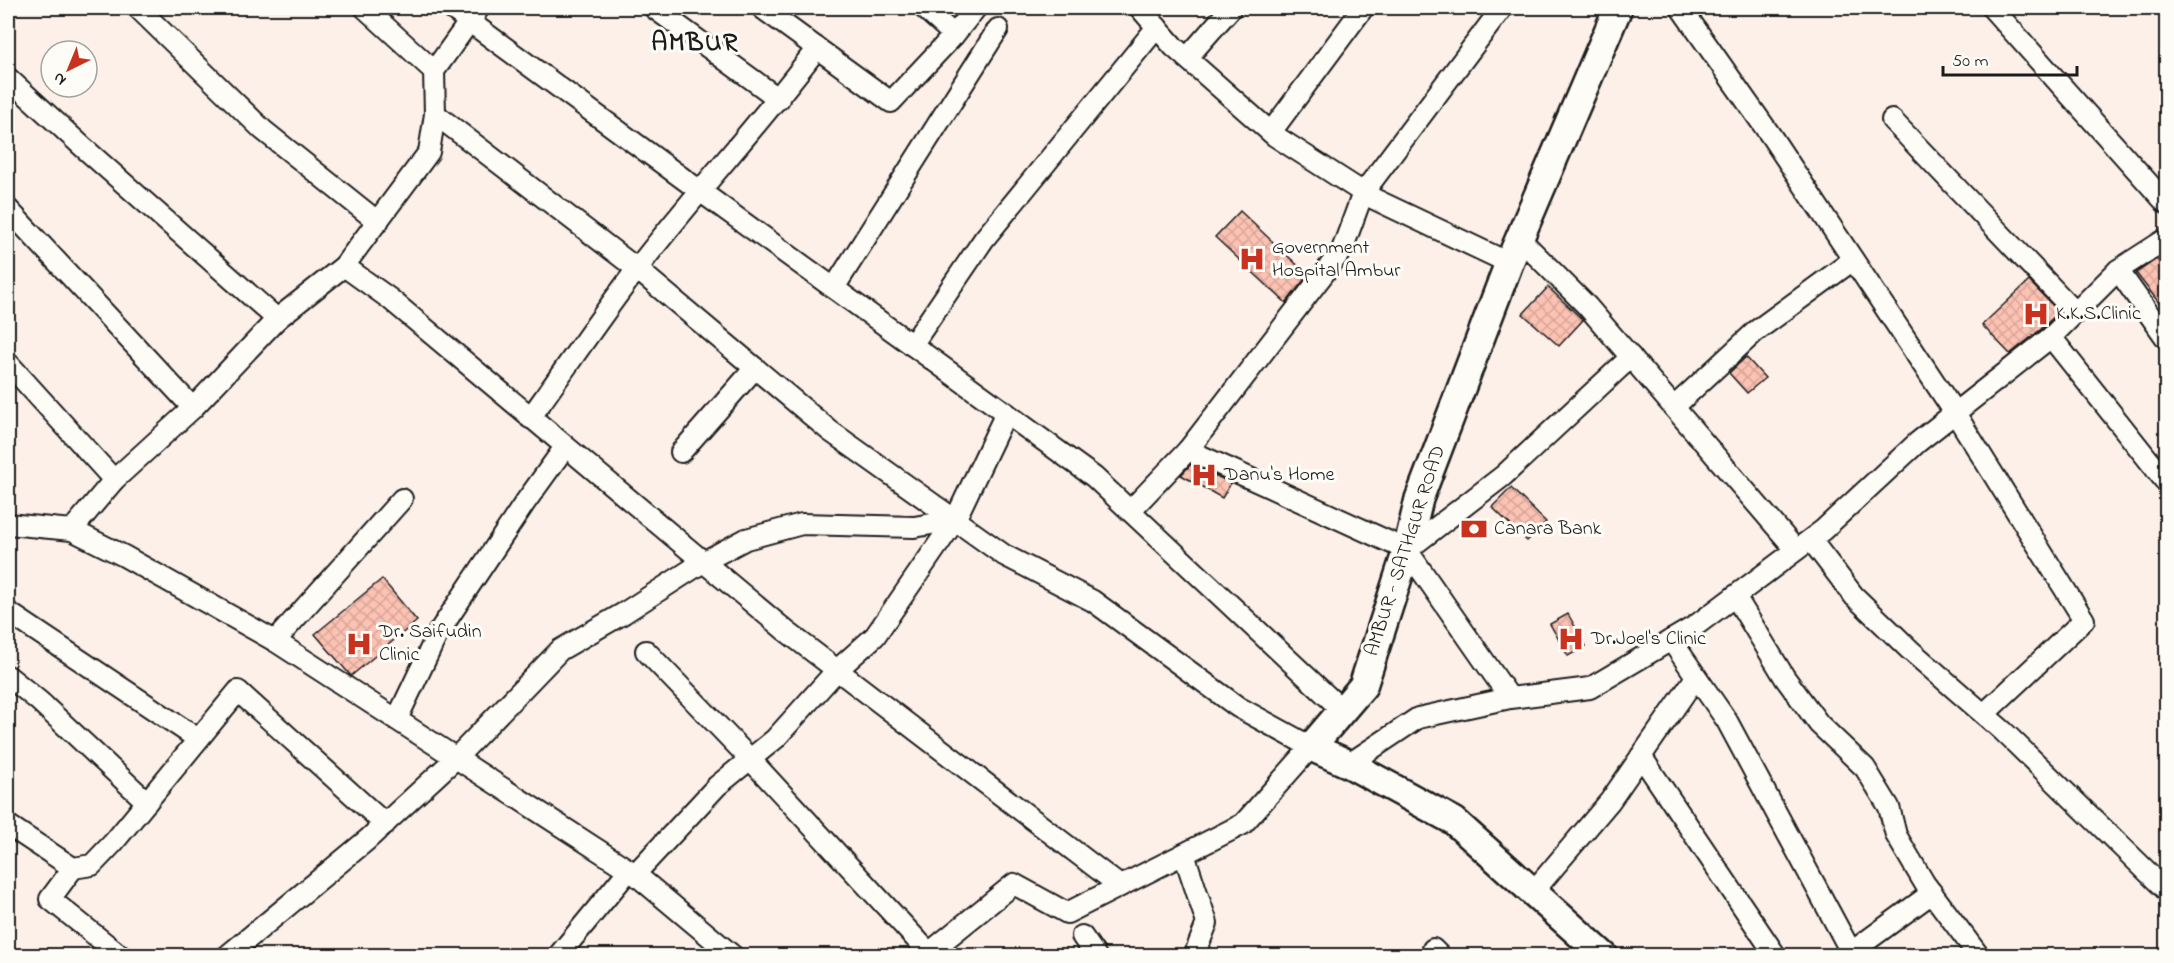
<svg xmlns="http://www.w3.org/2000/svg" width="2174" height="963" font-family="'Indie Flower',sans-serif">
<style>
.building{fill:url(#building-cross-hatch);stroke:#1c1c1c;stroke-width:1.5}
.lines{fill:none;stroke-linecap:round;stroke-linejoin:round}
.street-casing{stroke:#1c1c1c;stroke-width:24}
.secondary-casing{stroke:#1c1c1c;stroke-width:32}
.street{stroke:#fdfcf7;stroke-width:20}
.secondary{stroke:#fdfcf7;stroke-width:27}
.labels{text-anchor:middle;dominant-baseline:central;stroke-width:6;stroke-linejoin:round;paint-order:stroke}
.poi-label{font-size:20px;fill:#1c1c1c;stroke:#fdfcf7;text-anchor:start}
.street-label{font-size:20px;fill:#1c1c1c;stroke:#fdfcf7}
.district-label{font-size:26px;font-weight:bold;letter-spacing:1.5px;fill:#1c1c1c;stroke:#fdfcf7}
</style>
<defs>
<pattern id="building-cross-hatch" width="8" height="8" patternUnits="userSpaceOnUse" patternTransform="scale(1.5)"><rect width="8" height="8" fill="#fcc2b3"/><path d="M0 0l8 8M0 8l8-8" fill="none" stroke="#d7a699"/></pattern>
</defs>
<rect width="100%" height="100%" fill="#fdf0e9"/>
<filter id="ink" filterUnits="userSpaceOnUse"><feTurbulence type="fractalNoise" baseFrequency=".0167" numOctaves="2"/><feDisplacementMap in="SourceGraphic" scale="12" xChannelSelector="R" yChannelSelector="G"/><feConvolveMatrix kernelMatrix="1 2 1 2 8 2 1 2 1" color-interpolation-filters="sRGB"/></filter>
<g filter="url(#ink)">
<g class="building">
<path d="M1240 211 1308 275 1286 303 1215 237Z"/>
<path d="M2157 259 2166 270V312L2136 273Z"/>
<path d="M2029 281 2059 312 2040 330 2010 354 1982 325Z"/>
<path d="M1548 287 1583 320 1559 346 1523 314Z"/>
<path d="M1746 357 1765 378 1747 393 1729 373Z"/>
<path d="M1191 464 1231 483 1222 498 1181 475Z"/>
<path d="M1511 488 1546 522 1527 541 1492 507Z"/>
<path d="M382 579 417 621 351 676 315 634Z"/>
<path d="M1568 614 1586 646 1568 656 1550 624Z"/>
</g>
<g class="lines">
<g class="street-casing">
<g id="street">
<path d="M138 8 263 130 378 222"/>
<path d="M451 8 700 191 1094 477 1342 710"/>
<path d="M654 8 779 99"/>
<path d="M762 8 891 102 954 35 976 8"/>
<path d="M924 8 954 35"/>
<path d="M1140 8 1174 47 1275 136 1370 197 1509 263"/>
<path d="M1681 8 1771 136 1955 413 2084 620 1984 714"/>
<path d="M1992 8 2166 203"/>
<path d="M1187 58 1231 8"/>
<path d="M434 71 479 8"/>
<path d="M8 78 84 148 277 319"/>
<path d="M435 114 637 269 830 431 955 520"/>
<path d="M1892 120 2075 312"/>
<path d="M1271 132 1363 8"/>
<path d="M8 209 193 408"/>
<path d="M1519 238 1587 306 1796 550"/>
<path d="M344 266 390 299 786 631 1120 886"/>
<path d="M2118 270 2166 338"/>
<path d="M834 288 998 29"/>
<path d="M2051 337 2166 482"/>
<path d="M912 345 984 239 1157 27"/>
<path d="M8 363 114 480"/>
<path d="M1674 407 1756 331 1853 260"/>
<path d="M530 418C566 368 600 317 637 269 695 193 760 124 817 48"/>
<path d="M1188 450 1407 550 1510 698"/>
<path d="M681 452 755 368"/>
<path d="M1130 511 1188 450 1342 250 1363 193 1502 8"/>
<path d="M8 524 72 530 124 556 275 641 456 758 560 650 624 613 703 562 746 539 802 524 914 527 955 520 1004 555 1093 601 1238 707 1311 747 1243 824 1067 913 1014 884 925 956"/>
<path d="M72 530 114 480 193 408 277 319 344 266 429 152 435 114 434 71 365 8"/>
<path d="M1811 540 1854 596 1910 650 2003 731 2166 890"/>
<path d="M1407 550 1503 476 1631 357"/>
<path d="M1735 596 1785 678 1819 724 1865 768 1889 807 1896 835 1925 884 1979 956"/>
<path d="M8 612 198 739"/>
<path d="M1671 640 1727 721 1851 952"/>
<path d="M275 641 402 499"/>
<path d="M646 651 750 759 929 953"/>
<path d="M8 676 39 701 147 802"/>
<path d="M397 719 438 633 524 504 565 447"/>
<path d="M1641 756 1776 956"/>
<path d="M1349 764 1418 718 1510 698 1590 688 1695 626 1823 530 1918 442 2051 337 2118 270 2166 239"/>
<path d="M8 825 73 868 92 865 114 842 238 691 385 824"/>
<path d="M1184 854 1207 923 1194 956"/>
<path d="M73 868 50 899 121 956"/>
<path d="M635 874 717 786 775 739 837 670 875 636 955 520 1006 413"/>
<path d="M1533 892 1610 801 1696 677"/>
<path d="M1082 936 1096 956"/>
<path d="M1433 949 1440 956"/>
<path d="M227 956 367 840 456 758 635 874 733 956"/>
<path d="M558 956 629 870"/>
<path d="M1846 956 1932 893"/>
</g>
</g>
<g class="secondary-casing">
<path id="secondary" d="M1604 956 1454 821 1349 764 1311 747 1363 686 1407 550 1419 499 1509 263 1618 8"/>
</g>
<use href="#street" class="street"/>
<use href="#secondary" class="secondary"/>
</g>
</g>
<defs>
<g id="hospital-bare" transform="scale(2.07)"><path d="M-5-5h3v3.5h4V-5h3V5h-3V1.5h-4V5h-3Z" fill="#c8321e" stroke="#fdfcf7" stroke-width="2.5" paint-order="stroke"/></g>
<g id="bank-bare" transform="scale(2.07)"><path d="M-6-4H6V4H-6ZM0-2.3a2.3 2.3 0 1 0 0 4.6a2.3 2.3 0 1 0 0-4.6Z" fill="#c8321e" stroke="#fdfcf7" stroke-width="2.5" paint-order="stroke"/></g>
</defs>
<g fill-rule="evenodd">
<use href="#hospital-bare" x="1252" y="259"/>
<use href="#hospital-bare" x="2036" y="314"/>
<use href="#hospital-bare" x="1204" y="475"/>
<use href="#bank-bare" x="1474" y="529"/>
<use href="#hospital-bare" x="1571" y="639"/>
<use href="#hospital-bare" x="359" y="644"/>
</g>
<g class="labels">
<g class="poi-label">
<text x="1272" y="248">Government<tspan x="1272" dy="23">Hospital Ambur</tspan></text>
<text x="2056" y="314">K.K.S.Clinic</text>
<text x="1224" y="475">Danu's Home</text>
<text x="1494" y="529">Canara Bank</text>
<text x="379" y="632">Dr. Saifudin<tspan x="379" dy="23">Clinic</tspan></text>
<text x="1591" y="639">Dr.Joel's Clinic</text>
</g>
<g class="street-label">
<text transform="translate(1406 551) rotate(-72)">AMBUR - SATHGUR ROAD</text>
</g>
<g class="district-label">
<text x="695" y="44">AMBUR</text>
</g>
</g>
<rect width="2174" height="963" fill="none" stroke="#fdfcf7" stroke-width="30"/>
<rect x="15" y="15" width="2144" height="933" fill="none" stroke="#1c1c1c" stroke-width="2" filter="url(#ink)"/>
<g transform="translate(69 69) rotate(223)"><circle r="28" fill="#fdfcf7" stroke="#a3a29f" stroke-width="1.5"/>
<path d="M0-4.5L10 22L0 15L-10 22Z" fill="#c8321e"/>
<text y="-9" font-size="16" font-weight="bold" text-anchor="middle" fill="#1c1c1c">N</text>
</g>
<path d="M1943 66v9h134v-9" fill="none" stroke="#1c1c1c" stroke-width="3"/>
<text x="1952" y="66" font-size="18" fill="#1c1c1c" stroke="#fdfcf7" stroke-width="4.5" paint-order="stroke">50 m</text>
</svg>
